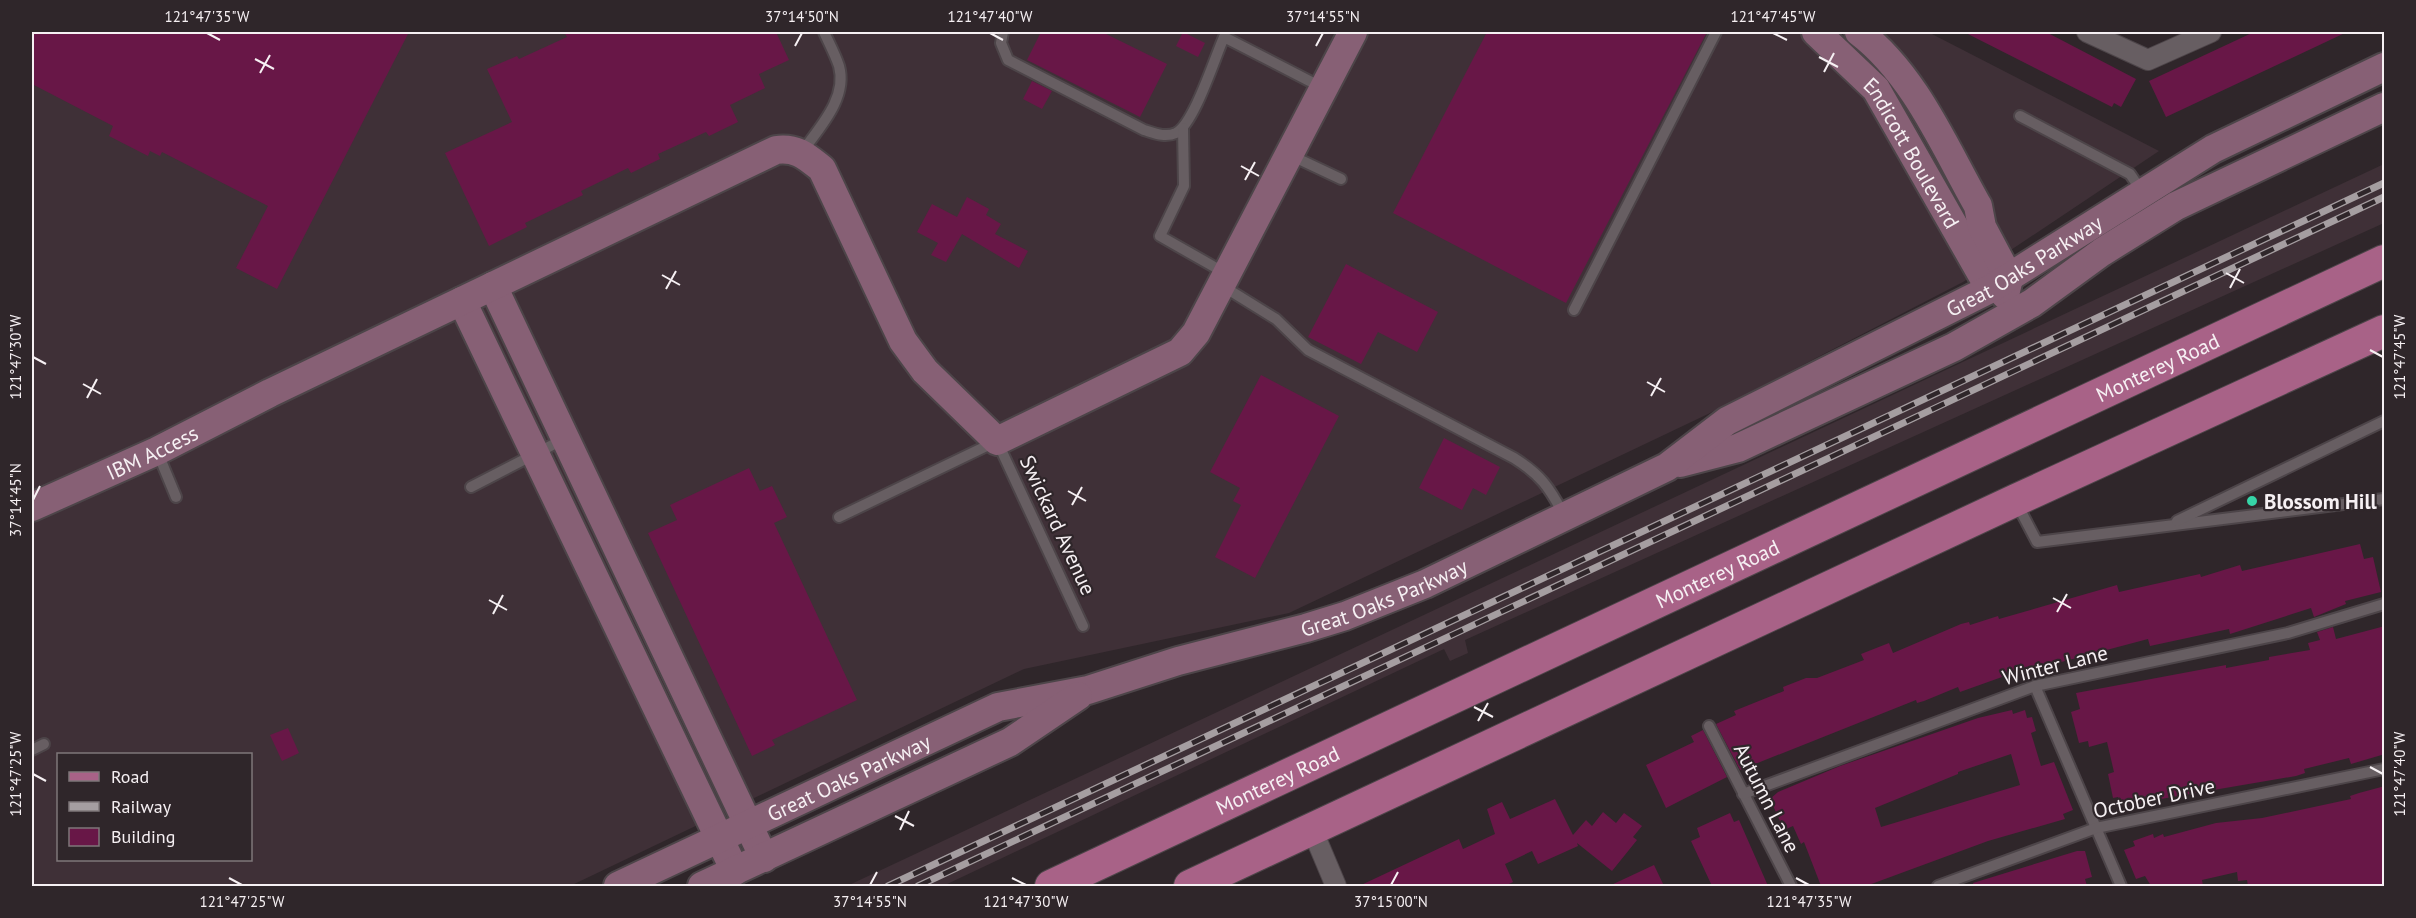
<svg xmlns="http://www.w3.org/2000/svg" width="2416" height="918" font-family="'PT Sans',sans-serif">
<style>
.built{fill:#3f3037;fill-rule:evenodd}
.building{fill:#681747;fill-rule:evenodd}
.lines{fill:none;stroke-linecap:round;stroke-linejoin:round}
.lane-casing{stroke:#4d4549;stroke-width:14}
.street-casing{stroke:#4d4549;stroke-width:22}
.secondary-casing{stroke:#4d4549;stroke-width:32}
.primary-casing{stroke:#4d4549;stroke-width:34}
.lane{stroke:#675e62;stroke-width:10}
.street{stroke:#675e62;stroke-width:20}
.secondary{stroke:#876075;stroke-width:28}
.primary{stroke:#a86287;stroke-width:32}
.rail-casing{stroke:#a59ea1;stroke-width:7}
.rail{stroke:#2f262a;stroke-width:4.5;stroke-dasharray:14;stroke-linecap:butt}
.ticks{fill:none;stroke:#f6f0f3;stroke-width:2}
.poi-dot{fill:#36d4a7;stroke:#2f262a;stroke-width:2}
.labels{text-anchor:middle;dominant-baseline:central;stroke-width:4.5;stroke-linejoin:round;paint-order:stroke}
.street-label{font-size:21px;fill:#f6f0f3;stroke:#2f262a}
.poi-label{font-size:21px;font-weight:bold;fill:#f6f0f3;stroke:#2f262a;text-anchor:start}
.neatline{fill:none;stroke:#f6f0f3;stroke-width:2}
.ticks-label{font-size:15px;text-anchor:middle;fill:#f6f0f3}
</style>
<rect width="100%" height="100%" fill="#2f262a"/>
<g class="built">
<path d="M32 32H1928L2159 151 1963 282 1708 414 1289 613 1024 669 570 886H32ZM58 754H250V860H58Z"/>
<path d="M2384 164V223L1465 640 1468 653 1450 661 1444 649 943 886H847Z"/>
</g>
<g class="building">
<path d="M32 32H409L277 289 236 268 268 206 162 152 160 156 150 151 148 156 109 136 113 126 32 84Z"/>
<path d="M564 32H776L789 60 759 74 765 88 730 105 738 122 709 136 706 132 658 154 660 159 631 173 628 168 581 191 583 195 525 223 527 227 489 246 445 153 512 122 487 69 517 56 519 59 567 37Z"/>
<path d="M1041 32H1102L1167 64 1140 117 1027 60Z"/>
<path d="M1183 32 1205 43 1198 57 1176 46Z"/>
<path d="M1487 32H1707L1566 303 1393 213Z"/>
<path d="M1964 32H2046L2136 79 2121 107 2114 103 2112 107Z"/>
<path d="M2254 32H2347L2166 117 2149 81Z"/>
<path d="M1032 81 1052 91 1042 109 1023 99Z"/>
<path d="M967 197 989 209 986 215 1001 224 995 234 1028 251 1019 268 962 234 946 262 931 255 938 243 917 232 932 204 957 217Z"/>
<path d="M1346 264 1438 312 1417 352 1378 332 1361 364 1308 337Z"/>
<path d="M1261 375 1339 416 1255 578 1215 557 1241 505 1233 501 1240 488 1210 472Z"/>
<path d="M1444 438 1500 467 1486 495 1473 488 1462 510 1419 488Z"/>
<path d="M749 468 760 491 772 486 787 517 774 523 857 700 772 740 775 745 752 756 648 533 677 520 670 505Z"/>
<path d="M2360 544 2364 559 2373 557 2381 592 2345 601 2346 604 2314 617 2311 608 2230 634 2229 629 2150 646 2148 639 2031 670 2030 667 1960 692 1958 687 1924 701 1917 703 1916 700 1740 770 1716 724 1736 715 1734 711 1784 691 1783 687 1806 678H1817L1864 660 1861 654 1889 643 1893 653 1961 624 1969 622 1970 625 1998 616 1999 619 2117 585 2119 592 2200 574 2201 577 2240 565 2242 571Z"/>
<path d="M2385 626V754L2351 764 2349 758 2304 769 2305 773 2296 776 2272 780 2120 806 2118 797 2113 798 2108 774 2114 772 2107 742 2089 747 2088 741 2079 743 2071 712 2080 709 2076 693 2226 665V668L2269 660V657L2310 650 2308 643 2320 640 2317 632 2333 627 2336 639Z"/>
<path d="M2012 710 2013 714 2025 710 2027 718 2032 717 2036 731 2031 733 2041 766 2054 762 2073 810 2063 814 2065 819 1988 841 1866 886H1821L1804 842 1801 844 1793 826 1784 830 1770 799 1778 792 1840 766 1978 718ZM2011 754 2020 785 1881 827 1875 808 1958 774V772Z"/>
<path d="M288 728 299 753 282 761 270 735Z"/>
<path d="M1703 730 1727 777 1666 808 1646 765 1694 742 1691 736Z"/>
<path d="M2385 786V886H2248L2247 880 2238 881 2237 872 2202 880 2203 886H2151L2145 876 2136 879 2124 850 2135 846 2133 841 2153 834 2154 838 2163 834 2164 837 2216 823 2262 818 2351 799 2350 796 2359 793Z"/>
<path d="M1555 799 1573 835 1586 820 1592 826 1603 812 1616 823 1624 813 1642 826 1633 837 1637 840 1612 871 1577 843 1578 846 1538 864 1532 851 1505 864 1513 882 1505 886H1359L1459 839 1463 849 1495 834 1487 809 1502 802 1510 819Z"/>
<path d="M1730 813 1734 822 1739 820 1768 886H1712L1691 841 1700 837 1697 828Z"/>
<path d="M2077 851H2085L2092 877 2085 879 2087 886H1974L1973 883Z"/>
<path d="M1654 865 1664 886H1609Z"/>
</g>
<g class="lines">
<g class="lane-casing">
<g id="lane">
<path d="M1003 32 1001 43 1008 60 1144 130C1154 133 1165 138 1176 133 1194 124 1215 57 1224 37L1323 88"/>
<path d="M2020 116 2130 174 2143 193"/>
<path d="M1183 128 1184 186 1160 236 1225 273"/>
<path d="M802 152C819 128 848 98 839 66 835 54 829 43 824 32"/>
<path d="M1290 155 1341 179"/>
<path d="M1221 285 1276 319 1308 350 1514 458C1541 475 1549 487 1564 515"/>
<path d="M1574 310 1716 32"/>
<path d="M157 451 176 497"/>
<path d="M471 487 564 439"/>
<path d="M2016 502 2037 542 2384 499"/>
<path d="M839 517 997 441 1083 626"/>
<path d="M2177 521 2384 421"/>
<path d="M2035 686 2121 886"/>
<path d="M1709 726 1791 886"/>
<path d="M32 750 44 744"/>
<path d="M1743 794 2035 686 2288 633 2384 604"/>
<path d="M1938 886 2096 828 2384 769"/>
</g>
</g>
<g class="street-casing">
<g id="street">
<path d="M2087 32 2148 60 2211 32"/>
<path d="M1312 829 1336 886"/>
</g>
</g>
<g class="secondary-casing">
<g id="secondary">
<path id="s1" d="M1816 32 1876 89 1990 289"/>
<path d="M1859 32C1915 75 1944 146 1978 206L1982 227 2009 278 2005 295"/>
<path d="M493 286 764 858"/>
<path d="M462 301 735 871"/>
<path d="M1680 463 1738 448 1954 347 2032 303 2102 252 2176 206 2384 107"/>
<path id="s2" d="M32 507 157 451 270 393 776 150C797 147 807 157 822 169L903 341 925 371 997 441 1180 352 1196 333 1353 32"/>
<path id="s3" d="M618 886 998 707 1088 690 1178 661 1306 628 1345 616 1425 584 1667 467 1727 421 1990 289 2213 149 2384 67"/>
<path d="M702 886 1010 742 1078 696"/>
</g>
</g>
<g class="primary-casing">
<g id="primary">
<path id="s4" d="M1051 886 2384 261"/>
<path d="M1190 886 2016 500 2384 331"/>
</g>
</g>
<use href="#lane" class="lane"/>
<use href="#street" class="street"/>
<use href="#secondary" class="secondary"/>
<use href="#primary" class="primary"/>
<g class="rail-casing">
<g id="rail">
<path d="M888 886 2384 183"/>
<path d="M918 886 2384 197"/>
</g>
</g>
<use href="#rail" class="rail"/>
</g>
<path class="ticks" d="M207 33 220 40M990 33 1003 40M1773 33 1787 40M795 46 802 33M1316 46 1323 33M1819 57 1838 67M255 59 274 69M1824 72 1834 53M260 73 270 55M1241 166 1259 176M1245 180 1255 162M2226 273 2244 283M662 275 680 285M2230 288 2240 269M666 289 676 271M2370 350 2383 357M33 357 46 364M1647 382 1665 392M83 384 101 394M1651 396 1661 378M87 398 97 379M1068 491 1086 501M33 500 40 486M1072 505 1082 487M2053 598 2071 608M489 600 507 610M2057 612 2067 594M493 614 503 595M1474 707 1493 717M1478 721 1488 703M2370 767 2383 774M33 774 46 781M895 816 914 826M900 830 909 811M229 878 242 885M1012 878 1026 885M1796 878 1809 885M870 885 877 872M1391 885 1398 872"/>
<circle class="poi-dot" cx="2252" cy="501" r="6"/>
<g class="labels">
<g class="street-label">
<text stroke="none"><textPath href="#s1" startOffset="156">Endicott Boulevard</textPath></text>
<text stroke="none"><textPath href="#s3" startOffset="1545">Great Oaks Parkway</textPath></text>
<text stroke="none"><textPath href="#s4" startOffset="1222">Monterey Road</textPath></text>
<text stroke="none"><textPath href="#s2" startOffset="132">IBM Access</textPath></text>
<text transform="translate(1058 525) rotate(65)">Swickard Avenue</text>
<text stroke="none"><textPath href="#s4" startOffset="736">Monterey Road</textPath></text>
<text stroke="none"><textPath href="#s3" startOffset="822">Great Oaks Parkway</textPath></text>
<text transform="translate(2055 665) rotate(-14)">Winter Lane</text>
<text stroke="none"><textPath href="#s3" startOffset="255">Great Oaks Parkway</textPath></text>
<text stroke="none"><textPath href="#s4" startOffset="250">Monterey Road</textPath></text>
<text transform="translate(1767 798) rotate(63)">Autumn Lane</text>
<text transform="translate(2154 798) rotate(-12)">October Drive</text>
</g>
<g class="poi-label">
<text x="2264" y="501">Blossom Hill</text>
</g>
</g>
<rect width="2416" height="918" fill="none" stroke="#2f262a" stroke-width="66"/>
<rect x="57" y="753" width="195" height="108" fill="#2f262a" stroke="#7f777a" stroke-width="1.5"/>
<rect x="69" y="772" width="30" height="9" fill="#a86287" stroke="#7f777a" stroke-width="1.5"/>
<text x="111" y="783" font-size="18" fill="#f6f0f3">Road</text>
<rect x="69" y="802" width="30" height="9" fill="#a59ea1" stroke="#7f777a" stroke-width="1.5"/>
<text x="111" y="813" font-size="18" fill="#f6f0f3">Railway</text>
<rect x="69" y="828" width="30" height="18" fill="#681747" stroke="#7f777a" stroke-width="1.5"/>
<text x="111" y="843" font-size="18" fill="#f6f0f3">Building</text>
<rect x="33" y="33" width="2350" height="852" class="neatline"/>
<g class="ticks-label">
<text x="207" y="22">121°47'35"W</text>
<text x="802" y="22">37°14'50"N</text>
<text x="990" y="22">121°47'40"W</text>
<text x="1323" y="22">37°14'55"N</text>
<text x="1773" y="22">121°47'45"W</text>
<text transform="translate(2400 357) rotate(-90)" y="5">121°47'45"W</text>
<text transform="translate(16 357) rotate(-90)" y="5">121°47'30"W</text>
<text transform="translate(16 500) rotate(-90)" y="5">37°14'45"N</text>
<text transform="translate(2400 774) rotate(-90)" y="5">121°47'40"W</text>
<text transform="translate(16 774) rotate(-90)" y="5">121°47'25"W</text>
<text x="242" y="907">121°47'25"W</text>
<text x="870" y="907">37°14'55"N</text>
<text x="1026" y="907">121°47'30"W</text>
<text x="1391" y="907">37°15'00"N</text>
<text x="1809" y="907">121°47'35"W</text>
</g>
</svg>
